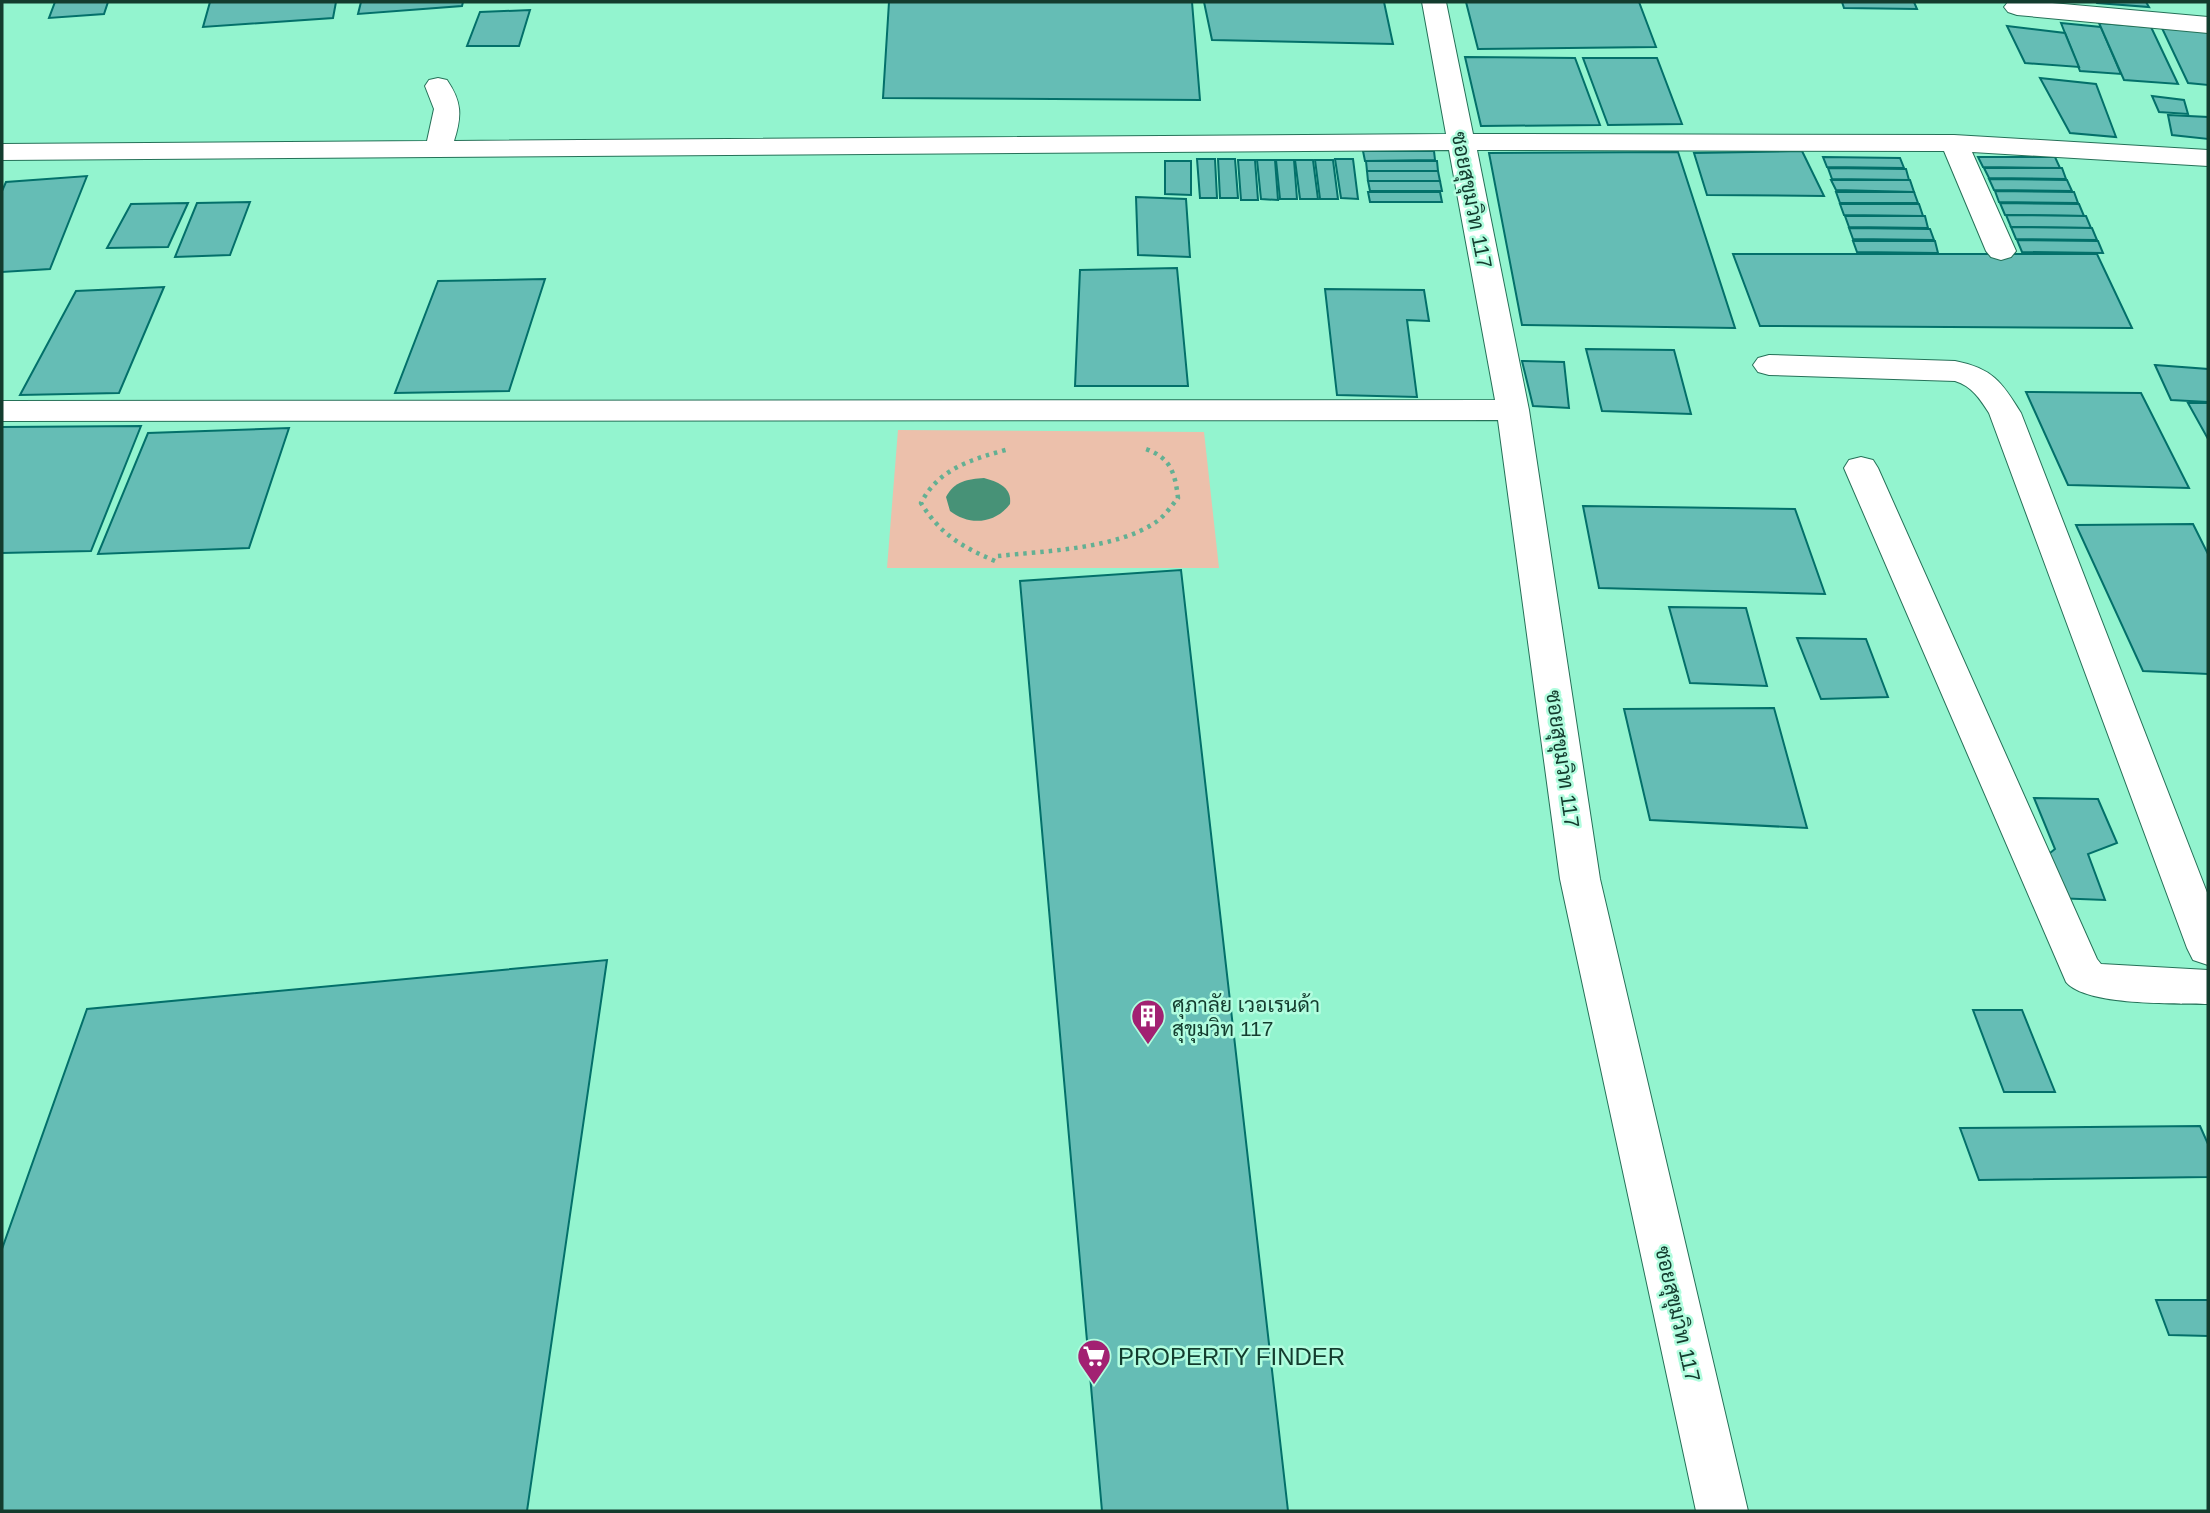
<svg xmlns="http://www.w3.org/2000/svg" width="2210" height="1513" font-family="Arial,Sarabun,sans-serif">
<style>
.green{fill:#ecc0ab}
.water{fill:#479277}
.building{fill:#65bdb5;stroke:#03706a;stroke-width:2}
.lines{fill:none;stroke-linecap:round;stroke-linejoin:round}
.street-casing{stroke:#257158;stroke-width:2}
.path{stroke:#63b093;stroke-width:4.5;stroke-dasharray:3.5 5;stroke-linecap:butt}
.street{fill:#fff;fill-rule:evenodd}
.labels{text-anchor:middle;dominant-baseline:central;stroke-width:5;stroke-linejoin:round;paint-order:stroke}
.street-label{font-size:21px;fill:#133c2e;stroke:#b2fddf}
.poi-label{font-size:21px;fill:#133c2e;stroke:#b2fddf;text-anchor:start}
.near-poi-label{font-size:24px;fill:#133c2e;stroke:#b2fddf;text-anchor:start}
</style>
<rect width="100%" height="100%" fill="#93f4cf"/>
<path class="green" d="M898 430 1204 432 1219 568H887Z"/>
<path class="water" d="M984 478C998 482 1012 487 1010 504 995 524 969 526 950 511L946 497C954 481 968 479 984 478Z"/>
<g class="building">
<path d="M55 2H108L104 14 49 18Z"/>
<path d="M210 2H336L333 18 203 27Z"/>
<path d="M361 2H463L462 6 358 14Z"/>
<path d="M889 2H1192L1200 100 883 98Z"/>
<path d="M1204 2H1384L1393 44 1212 40Z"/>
<path d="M1466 2H1639L1656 47 1478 49Z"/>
<path d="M1842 2H1914L1917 9 1844 8Z"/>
<path d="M2096 2H2146L2149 7 2097 3Z"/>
<path d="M530 10 519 46H467L480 12Z"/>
<path d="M2061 23 2101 27 2121 74 2080 71Z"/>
<path d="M2099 23 2151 27 2178 84 2124 80Z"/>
<path d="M2007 26 2065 33 2079 67 2025 63Z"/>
<path d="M2161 26 2208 29V85L2188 83Z"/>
<path d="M1465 57 1575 58 1600 125 1481 126Z"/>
<path d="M1583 58H1657L1682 124 1608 125Z"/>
<path d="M2040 78 2096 84 2116 137 2070 133Z"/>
<path d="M2152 96 2184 100 2188 114 2159 112Z"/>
<path d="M2168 115 2208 117V139L2172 135Z"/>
<path d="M1363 151H1434L1435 160 1365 161Z"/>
<path d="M1802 151 1824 196 1707 195 1694 153Z"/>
<path d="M1678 152 1735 328 1522 325 1489 153Z"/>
<path d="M1823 157 1900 158 1904 168 1827 167Z"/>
<path d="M1978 157H2055L2060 168 1983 167Z"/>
<path d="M1197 159H1215L1217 198H1200Z"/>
<path d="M1218 159H1235L1238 198H1220Z"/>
<path d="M1335 159H1353L1358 199 1341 198Z"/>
<path d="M1238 160H1255L1258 200H1241Z"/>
<path d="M1257 160H1275L1278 200 1261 199Z"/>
<path d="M1276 160H1294L1297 199H1280Z"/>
<path d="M1295 160H1313L1318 199H1300Z"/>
<path d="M1315 160H1333L1338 199H1320Z"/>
<path d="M1165 161H1191V195L1165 194Z"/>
<path d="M1366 161H1437L1438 171H1367Z"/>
<path d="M1828 168 1906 169 1909 180 1832 179Z"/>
<path d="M1984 168H2062L2066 179 1989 178Z"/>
<path d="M1367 171H1438L1440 181H1368Z"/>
<path d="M87 176 50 269 2 272V191L6 182Z"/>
<path d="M1989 179 2067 180 2072 191 1994 190Z"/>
<path d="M1831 180H1910L1914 192 1836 190Z"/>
<path d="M1368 181H1440L1442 191H1370Z"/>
<path d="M1995 191 2074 192 2078 203 1999 202Z"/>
<path d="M1368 192H1440L1442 202H1370Z"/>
<path d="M1836 192H1914L1918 203H1840Z"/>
<path d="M1136 197 1186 199 1190 257 1138 255Z"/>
<path d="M250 202 230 255 175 257 197 203Z"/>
<path d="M188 203 168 247 107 248 131 204Z"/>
<path d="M2000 203 2079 204 2084 216 2005 215Z"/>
<path d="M1840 204H1919L1923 216 1844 215Z"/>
<path d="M2006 215 2086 216 2091 228 2011 227Z"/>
<path d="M1845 216H1925L1928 228 1849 227Z"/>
<path d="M2011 227 2092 228 2097 240 2016 239Z"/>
<path d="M1849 228 1930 229 1934 240 1853 239Z"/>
<path d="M2017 240 2098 241 2103 253 2022 252Z"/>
<path d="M1853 241H1935L1938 253 1857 252Z"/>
<path d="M1733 254H2097L2132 328 1760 326Z"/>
<path d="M1177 268 1188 386H1075L1080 270Z"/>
<path d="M545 279 509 391 395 393 438 281Z"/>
<path d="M164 287 119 393 20 395 76 291Z"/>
<path d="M1325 289 1424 290 1429 321 1407 320 1417 397 1337 395Z"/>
<path d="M1586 349 1674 350 1691 414 1602 411Z"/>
<path d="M1522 361 1564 362 1569 408 1533 406Z"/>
<path d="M2155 365 2208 369V402L2171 400Z"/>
<path d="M2026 392 2141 393 2189 488 2068 485Z"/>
<path d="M2188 403H2208V439Z"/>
<path d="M141 426 91 551 2 553V427Z"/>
<path d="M289 428 249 548 98 554 148 433Z"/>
<path d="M1583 506 1795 509 1825 594 1599 588Z"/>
<path d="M2193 524 2208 554V674L2143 671 2076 525Z"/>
<path d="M1181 570 1288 1511H1102L1020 581Z"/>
<path d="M1669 607 1746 608 1767 686 1690 683Z"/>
<path d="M1797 638 1866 639 1888 697 1821 699Z"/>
<path d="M1774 708 1807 828 1650 820 1624 709Z"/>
<path d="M2034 798 2098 799 2117 843 2088 854 2105 900 2054 898 2040 861 2055 849Z"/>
<path d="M607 960 527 1511H2V1249L87 1009Z"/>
<path d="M1973 1010H2022L2055 1092H2004Z"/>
<path d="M2200 1126 2208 1144V1177L1979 1180 1960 1128Z"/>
<path d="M2156 1300H2208V1336L2169 1335Z"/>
</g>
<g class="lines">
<g class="street-casing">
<g id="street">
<path d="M1422 2H1446L1473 134 1954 135 2208 150V166L1972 152 2016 251 2011 257 2001 260 1991 257 1986 251 1944 151 1477 150 1529 410 1600 879 1748 1511H1696L1560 879 1498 420 2 421V401L1495 400 1449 150 2 160V144L427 141 434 109 425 86 429 80 438 78 447 80C462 102 462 116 454 141L1446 134Z"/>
<path d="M2008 2H2041L2208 17V33L2017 15 2008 12 2004 7Z"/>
<path d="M1769 355 1955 361C1992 368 2002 382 2021 413L2208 895V965L2193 960 2187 948 1989 413C1980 399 1972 386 1955 381L1769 375 1758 372 1753 365 1758 358Z"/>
<path d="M1861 457 1873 460 1878 468 2097 959 2101 964 2208 970V1004C2175 1003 2086 1006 2066 982L1844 468 1849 460Z"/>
</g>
</g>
<g class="path">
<path d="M998 556C1045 551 1117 549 1156 522 1165 516 1171 506 1178 498 1175 473 1171 458 1146 449"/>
<path d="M995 561C962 547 940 534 921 503 939 468 973 459 1009 449"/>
</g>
<use href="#street" class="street"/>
</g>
<defs>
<g id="building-pin" transform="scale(1.75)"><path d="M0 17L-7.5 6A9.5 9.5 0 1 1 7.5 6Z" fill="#a22172" stroke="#b2fddf"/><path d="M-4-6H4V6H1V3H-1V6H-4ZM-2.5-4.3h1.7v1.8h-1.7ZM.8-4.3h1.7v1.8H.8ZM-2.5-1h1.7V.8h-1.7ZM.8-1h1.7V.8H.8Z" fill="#fff"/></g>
<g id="supermarket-pin" transform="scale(1.75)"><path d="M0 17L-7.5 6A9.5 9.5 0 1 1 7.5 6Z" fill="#a22172" stroke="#b2fddf"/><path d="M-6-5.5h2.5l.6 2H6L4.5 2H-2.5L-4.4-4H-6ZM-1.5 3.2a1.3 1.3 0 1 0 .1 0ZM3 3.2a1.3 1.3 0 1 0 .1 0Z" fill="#fff"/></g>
</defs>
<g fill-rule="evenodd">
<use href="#building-pin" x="1148" y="1016"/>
<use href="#supermarket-pin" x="1094" y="1356"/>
</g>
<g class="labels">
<g class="street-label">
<text transform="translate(1472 200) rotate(79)">ซอยสุขุมวิท 117</text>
<text transform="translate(1563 759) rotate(82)">ซอยสุขุมวิท 117</text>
<text transform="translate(1678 1314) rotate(77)">ซอยสุขุมวิท 117</text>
</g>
<g class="poi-label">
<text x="1172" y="1004">ศุภาลัย เวอเรนด้า<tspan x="1172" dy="24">สุขุมวิท 117</tspan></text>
</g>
<g class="near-poi-label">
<text x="1118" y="1356">PROPERTY FINDER</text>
</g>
</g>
<rect width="2210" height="1513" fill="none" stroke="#133c2e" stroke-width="7"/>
</svg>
